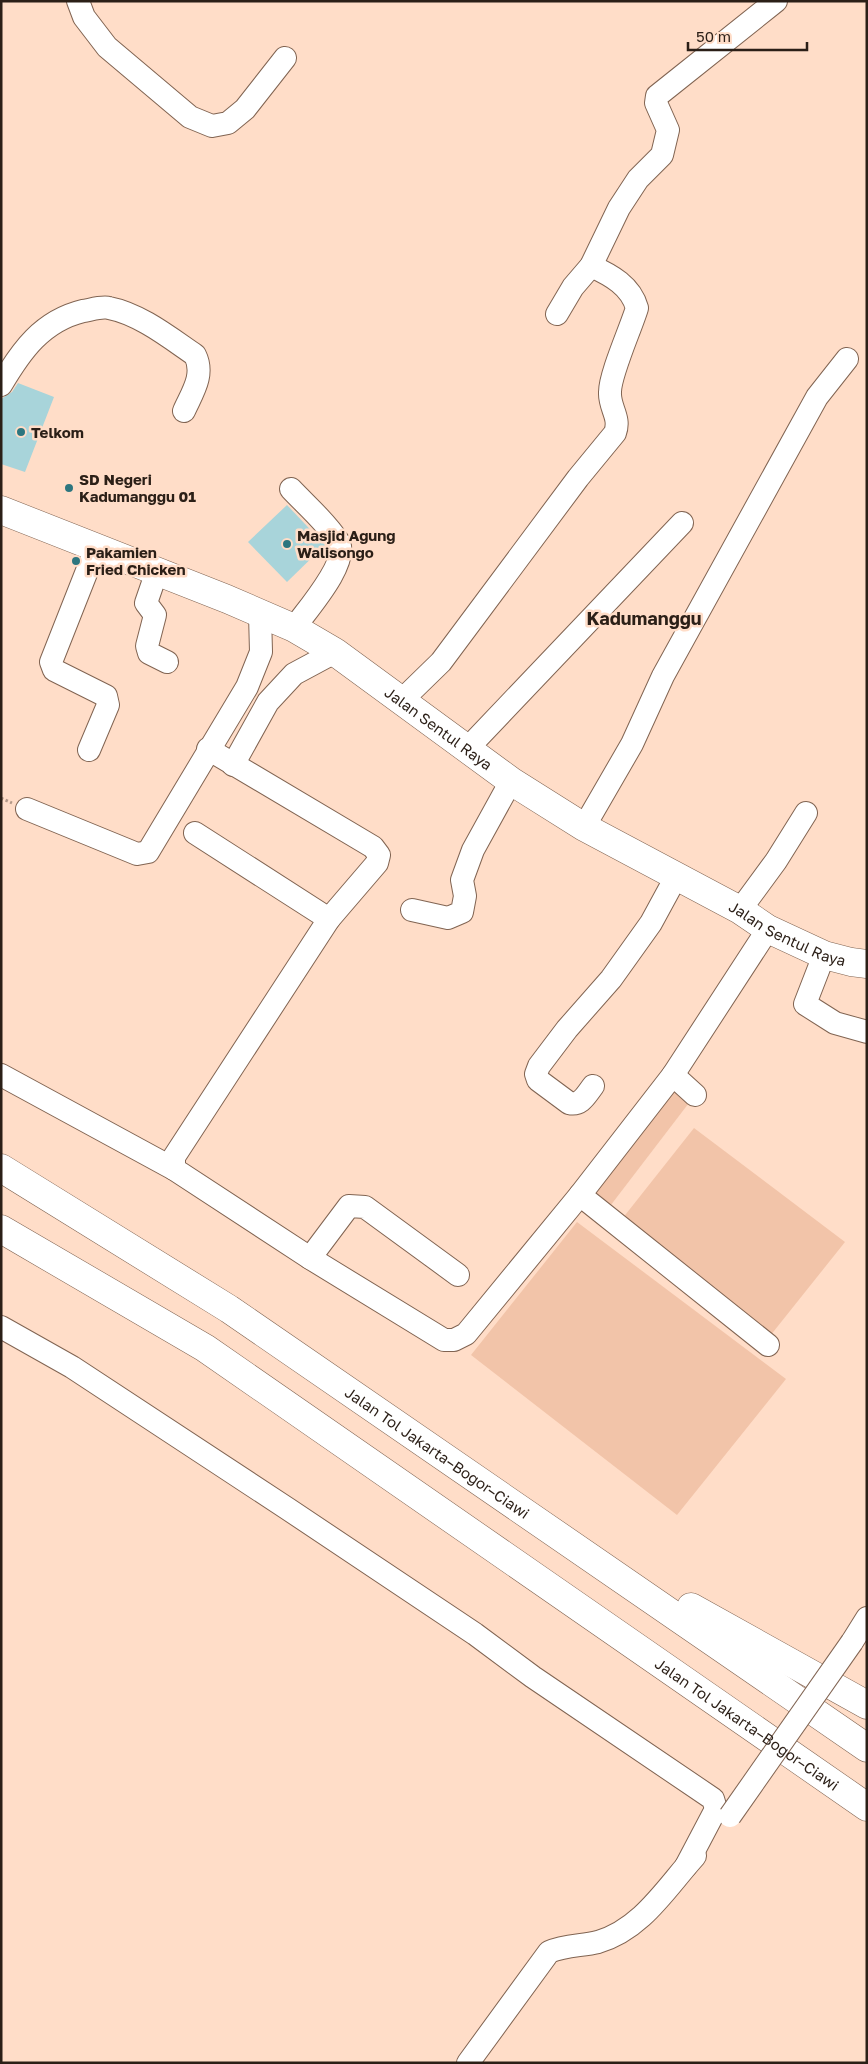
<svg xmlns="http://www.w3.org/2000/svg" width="868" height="2064" font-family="'Golos Text',sans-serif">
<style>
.green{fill:#f2c4a9}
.building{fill:#a8d4da}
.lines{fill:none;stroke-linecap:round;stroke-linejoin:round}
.minor-casing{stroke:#816452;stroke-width:24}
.major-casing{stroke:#816452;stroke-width:29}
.highway-casing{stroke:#816452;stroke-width:29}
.path{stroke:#b39989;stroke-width:3;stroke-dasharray:2.5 2.5;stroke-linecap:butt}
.minor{stroke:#fff;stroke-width:22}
.major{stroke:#fff;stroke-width:28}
.highway{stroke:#fff;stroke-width:28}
.minor-bridge-casing{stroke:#816452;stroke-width:24;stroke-linecap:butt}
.minor-bridge{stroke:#fff;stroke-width:22}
.poi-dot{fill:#2d767f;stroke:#ffddc8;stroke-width:2}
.labels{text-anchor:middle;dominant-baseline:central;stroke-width:5;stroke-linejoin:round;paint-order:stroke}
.poi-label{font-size:15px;font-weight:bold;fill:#2b1f17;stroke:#ffddc8;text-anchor:start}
.street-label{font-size:15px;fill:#2b1f17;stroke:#ffddc8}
.quarter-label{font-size:18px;font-weight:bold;fill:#2b1f17;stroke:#ffddc8}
</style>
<rect width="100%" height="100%" fill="#ffddc8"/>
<g class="green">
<path d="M673 1075 695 1095 604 1214 580 1195Z"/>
<path d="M694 1128 845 1242 770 1336 622 1219Z"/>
<path d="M577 1222 786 1379 677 1515 471 1355Z"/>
</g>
<g class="building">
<path d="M18 383 54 397 25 472 1 464V399L12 392Z"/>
<path d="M287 505 325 545 287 582 248 542Z"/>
</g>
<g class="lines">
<g class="minor-casing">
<g id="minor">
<path d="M78 1 84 17 107 47 190 117 212 126 228 123 245 109 285 58"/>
<path d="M557 314 573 287 591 266 619 208 638 179 662 155 668 130 656 103 657 96 776 1"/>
<path d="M1 385C21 351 42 321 83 311 90 310 102 306 109 308 140 314 170 338 195 355 205 375 192 393 184 411"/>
<path d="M291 489C306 505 326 522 338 541 351 561 306 611 294 628"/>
<path d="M157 571 146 603 155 615 147 646 149 653 167 662"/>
<path d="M402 700 441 662 578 478 615 433C621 417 609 408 610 392 610 374 631 328 637 308 631 286 611 275 591 266"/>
<path d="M208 749 373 847 379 855 377 863 329 919 174 1157V1169L310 1258 444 1340H454L466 1334 580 1195 673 1075 768 929"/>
<path d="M467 749 682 523"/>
<path d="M89 750 108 705 106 696 54 670 51 662 96 548"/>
<path d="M233 765 268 702 294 674 335 652"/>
<path d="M27 809 137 854 148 852 247 687 261 652 260 614"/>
<path d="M584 827 632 744 663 676 817 397 847 359"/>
<path d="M195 833 329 919"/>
<path d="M412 910 448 918 462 912 465 896 462 880 473 850 511 781"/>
<path d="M740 910 776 861 806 813"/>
<path d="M824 955 805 1004 835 1023 867 1032"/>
<path d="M1 1075 174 1169"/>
<path d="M673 1075 695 1095"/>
<path d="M593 1086C586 1095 581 1106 569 1103L538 1080 536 1074 539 1066 567 1029 611 979 651 923 676 877"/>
<path d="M580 1195 768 1345"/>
<path d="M310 1258 349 1206 365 1207 458 1275"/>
<path d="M1 1327 72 1367 288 1509 475 1634 533 1677 713 1799 716 1809 686 1866"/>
<path d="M852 1642 867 1618"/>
<path d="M468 2063 549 1952C565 1945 582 1946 598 1942 642 1929 666 1888 695 1856"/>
</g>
</g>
<g class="major-casing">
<g id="major">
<path id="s1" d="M1 510 227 599 294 628 335 652 511 781 584 827 740 910 768 929 824 955 851 962 867 964"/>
</g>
</g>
<g class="highway-casing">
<g id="highway">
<path id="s2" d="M1 1168 229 1309 867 1748"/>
<path id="s3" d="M1 1229 205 1348 867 1807"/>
<path d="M691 1607 867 1705"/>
</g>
</g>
<path class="path" d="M1 798 12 803"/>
<use href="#minor" class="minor"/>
<use href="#major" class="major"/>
<use href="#highway" class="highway"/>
<g class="minor-bridge-casing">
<path id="minor-bridge" d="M730 1816 852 1642"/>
</g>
<use href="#minor-bridge" class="minor-bridge"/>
</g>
<g class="poi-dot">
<circle cx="21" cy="432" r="5"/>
<circle cx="69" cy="488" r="5"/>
<circle cx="287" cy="544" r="5"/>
<circle cx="76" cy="561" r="5"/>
</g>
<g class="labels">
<g class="poi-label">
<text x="31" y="432">Telkom</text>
<text x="79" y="479">SD Negeri<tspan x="79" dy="17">Kadumanggu 01</tspan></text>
<text x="297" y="535">Masjid Agung<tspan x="297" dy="17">Walisongo</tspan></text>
<text x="86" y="552">Pakamien<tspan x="86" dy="17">Fried Chicken</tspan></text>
</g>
<g class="street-label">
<text stroke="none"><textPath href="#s1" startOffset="492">Jalan Sentul Raya</textPath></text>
<text stroke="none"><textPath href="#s1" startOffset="898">Jalan Sentul Raya</textPath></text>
<text stroke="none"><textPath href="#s2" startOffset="521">Jalan Tol Jakarta–Bogor–Ciawi</textPath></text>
<text stroke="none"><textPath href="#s3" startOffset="896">Jalan Tol Jakarta–Bogor–Ciawi</textPath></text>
</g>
<g class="quarter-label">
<text x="644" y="618">Kadumanggu</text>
</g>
</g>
<rect width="868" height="2064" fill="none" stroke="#2b1f17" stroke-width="5"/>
<path d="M688 42v8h119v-8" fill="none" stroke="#2b1f17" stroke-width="2.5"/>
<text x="696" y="42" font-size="15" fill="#2b1f17" stroke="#ffddc8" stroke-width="4" paint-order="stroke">50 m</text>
</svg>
